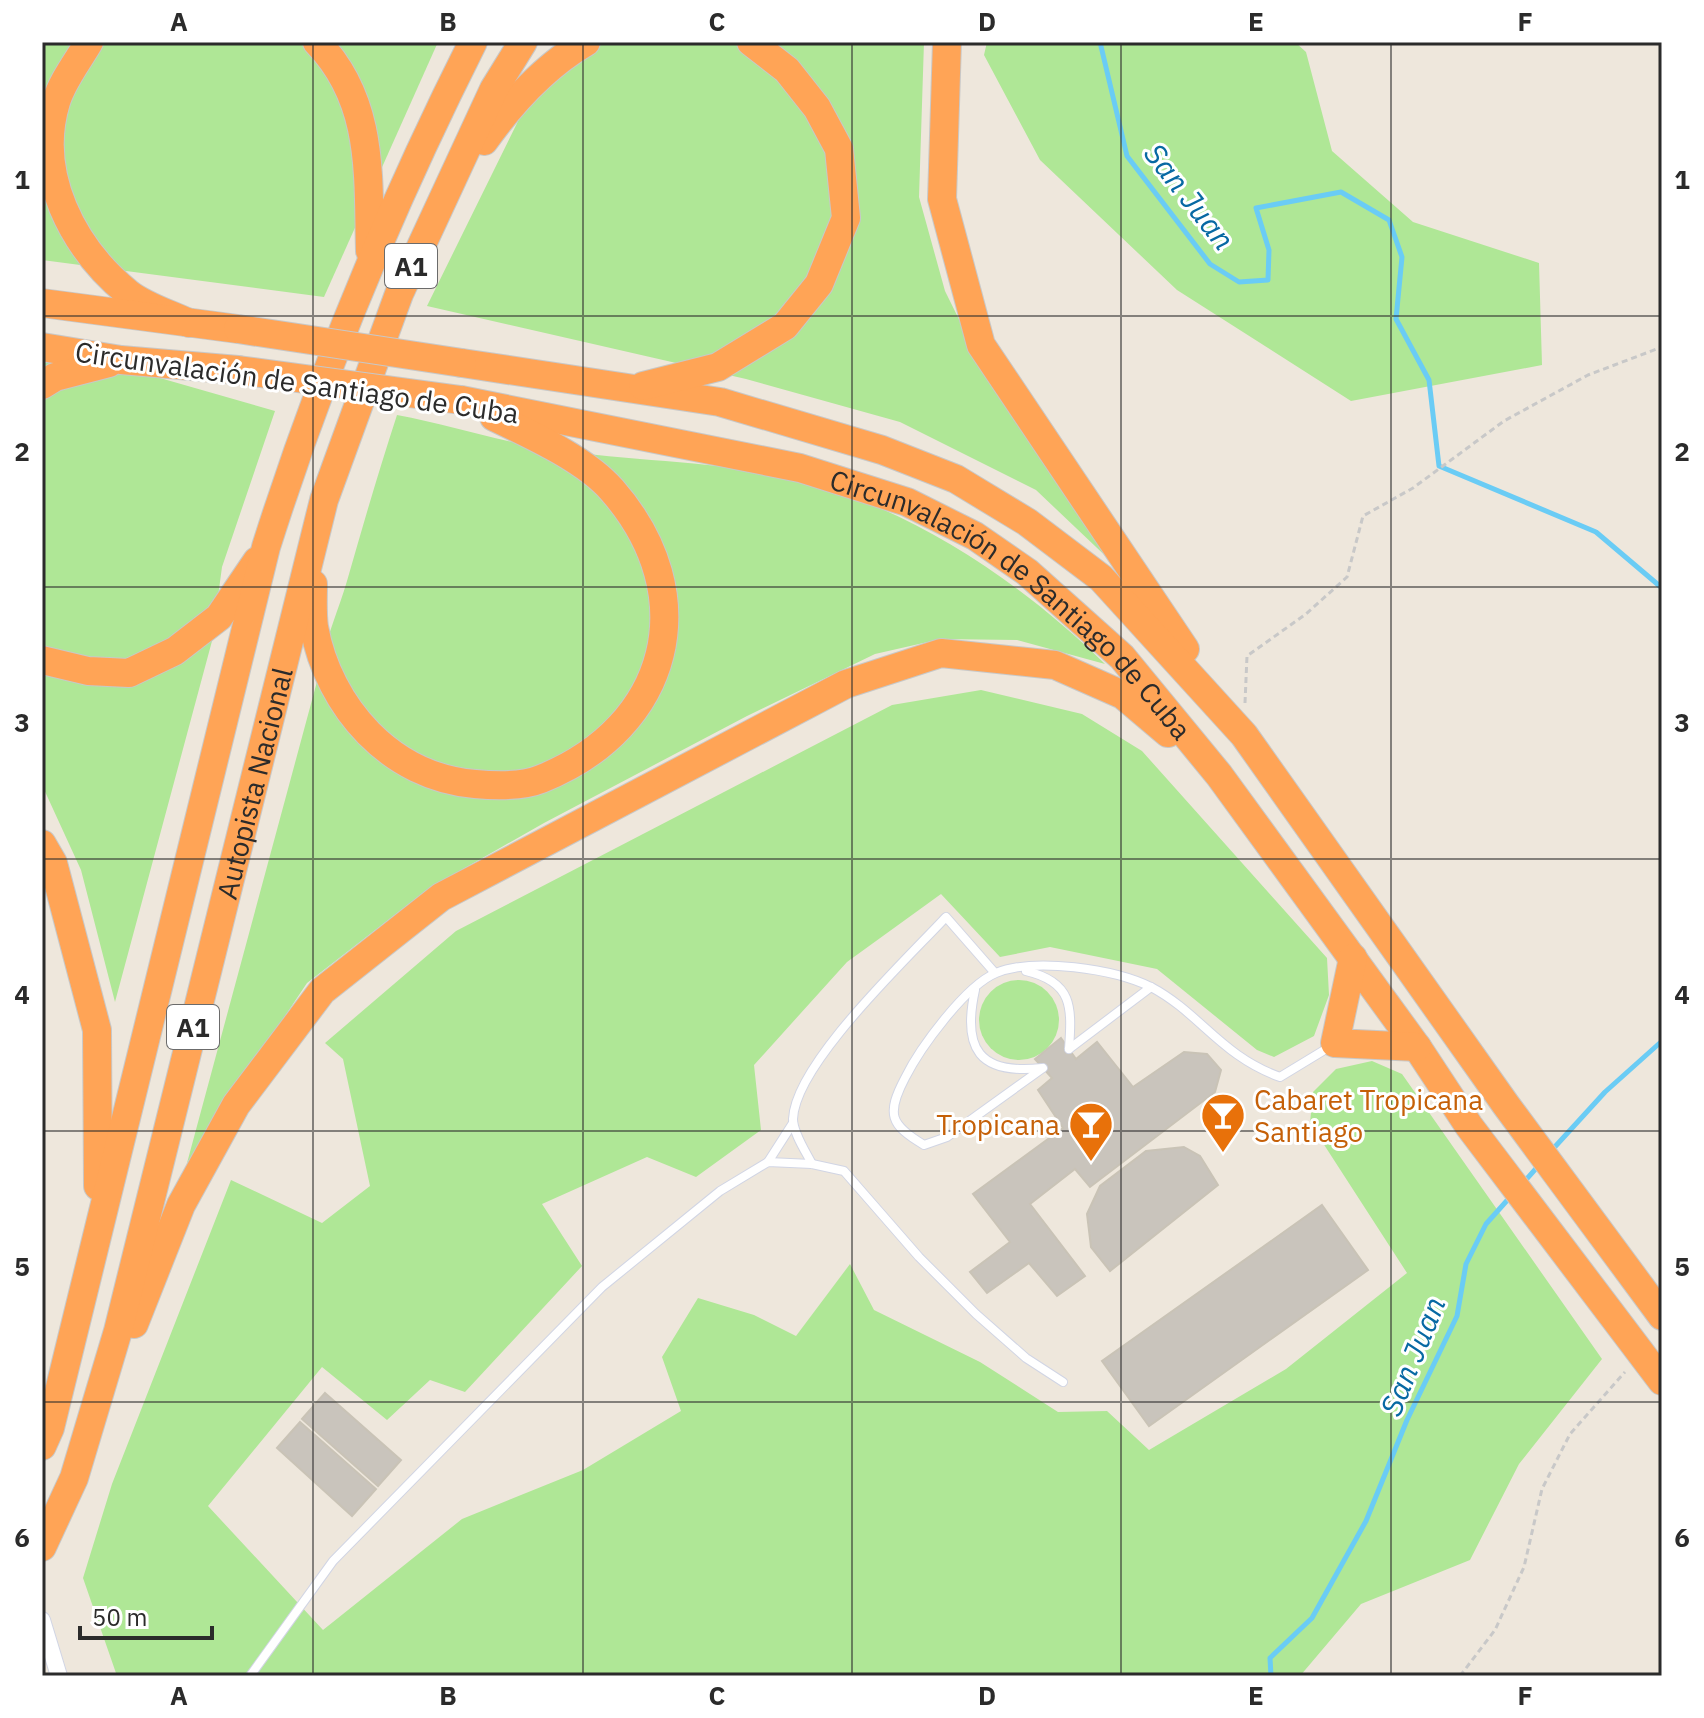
<svg xmlns="http://www.w3.org/2000/svg" width="1704" height="1718" font-family="'IBM Plex Sans',sans-serif">
<style>
.green{fill:#afe796}
.lines{fill:none;stroke-linecap:round;stroke-linejoin:round}
.stream{stroke:#6accf5;stroke-width:5}
.building{fill:#c9c4bc;stroke:#c9c3b6;stroke-width:2}
.lane-casing{stroke:#d1d5e4;stroke-width:10}
.street-casing{stroke:#d1d5e4;stroke-width:18}
.highway-casing{stroke:#c8c8c8;stroke-width:30}
.path{stroke:#c8c8c8;stroke-width:3;stroke-dasharray:6 4;stroke-linecap:butt}
.lane{stroke:#fff;stroke-width:8}
.street{stroke:#fff;stroke-width:16}
.highway{stroke:#ffa456;stroke-width:28}
.highway-bridge-casing{stroke:#c8c8c8;stroke-width:30;stroke-linecap:butt}
.highway-bridge{stroke:#ffa456;stroke-width:28}
.grid{fill:none;stroke:#2b2b2b;stroke-width:2;stroke-opacity:0.55}
.labels{text-anchor:middle;dominant-baseline:central;stroke-width:6;stroke-linejoin:round;paint-order:stroke}
.shield{fill:#fff;stroke:#6b6b6b;stroke-width:2}
.shield-label{font-size:26px;font-weight:bold;fill:#2b2b2b}
.street-label{font-size:28px;fill:#2b2b2b;stroke:#fff}
.food-label{font-size:28px;fill:#c56008;stroke:#fff;text-anchor:start}
.water-label{font-size:30px;font-style:italic;fill:#0769a3;stroke:#fff}
.neatline{fill:none;stroke:#2b2b2b;stroke-width:3}
.grid-label{font-size:26px;text-anchor:middle;font-weight:bold;fill:#2b2b2b}
</style>
<rect width="100%" height="100%" fill="#eee7dc"/>
<g class="green">
<path d="M42 42H438L324 297 42 260Z"/>
<path d="M557 42H924L919 197 945 291 985 372 1115 565 1036 490 900 422 746 379 427 306Z"/>
<path d="M987 42H1295L1306 52 1332 151 1413 222 1539 263 1542 365 1351 401 1177 290 1040 160 984 55Z"/>
<path d="M42 362 106 373 132 370 275 411 222 567 212 641 115 1002 81 870 42 785Z"/>
<path d="M397 415C445 424 491 439 539 447 622 462 708 459 791 478 909 506 1020 581 1105 664L1017 640 941 639 875 654 747 716 544 823 428 889 307 983 187 1163 322 663C327 634 339 609 347 581 363 525 379 470 397 415Z"/>
<path d="M981 690 1082 714 1142 751 1327 958 1329 995 1314 1036 1274 1057 1257 1050 1157 969 1050 947 1000 957 941 894 847 962 754 1065 761 1130 696 1177 647 1157 542 1204 582 1266 465 1392 430 1380 387 1420 322 1367 208 1506 323 1630 462 1519 583 1470 681 1411 662 1357 698 1298 754 1315 796 1336 850 1264 874 1310 980 1362 1058 1412 1107 1411 1149 1450 1286 1369 1407 1273 1310 1123 1313 1092 1336 1069 1372 1061 1402 1074 1602 1359 1519 1464 1470 1560 1361 1604 1300 1676H117L83 1578 112 1484 231 1180 322 1223 370 1186 343 1059 325 1043 456 931 892 705Z"/>
<circle cx="1019" cy="1020" r="40"/>
</g>
<g class="lines">
<g class="stream">
<path d="M1100 42 1127 156 1210 264 1239 282 1268 280 1269 250 1256 208 1341 192 1389 220 1402 257 1396 319 1429 380 1439 466 1596 532 1662 588"/>
<path d="M1552 1150 1605 1092 1662 1041"/>
<path d="M1523 1183 1540 1164"/>
<path d="M1271 1676 1270 1658 1312 1618 1366 1521 1407 1420 1457 1316 1466 1264 1486 1224 1511 1196"/>
</g>
</g>
<g class="building">
<path d="M1061 1038 1076 1059 1097 1042 1133 1087 1184 1052 1207 1054 1221 1070 1215 1092 1090 1187 1075 1169 1030 1204 1085 1276 1057 1296 1029 1263 987 1293 970 1272 1010 1242 973 1194 1063 1128 1038 1090 1052 1078 1035 1059Z"/>
<path d="M1184 1147 1200 1156 1218 1185 1110 1271 1091 1247 1087 1214 1100 1186 1146 1151Z"/>
<path d="M1322 1205 1368 1270 1149 1426 1102 1361Z"/>
<path d="M325 1393 401 1460 378 1486 302 1419Z"/>
<path d="M300 1422 376 1489 352 1516 277 1448Z"/>
</g>
<g class="lines">
<g class="lane-casing">
<g id="lane">
<path d="M1026 971C1073 982 1072 1007 1069 1049"/>
<path d="M975 990C962 1049 979 1075 1042 1068"/>
<path d="M1069 1049 1151 987"/>
<path d="M1043 1068 947 1137 924 1145C890 1125 886 1114 905 1078 920 1048 965 986 996 973 1035 957 1114 969 1151 987 1200 1013 1221 1056 1280 1077L1331 1046"/>
<path d="M768 1162 793 1123"/>
<path d="M812 1164C806 1152 793 1133 793 1119 795 1064 907 959 946 917L995 973"/>
<path d="M250 1676 333 1561 602 1287 720 1191 768 1162 812 1164 844 1171 919 1257 976 1314 1026 1358 1063 1382"/>
</g>
</g>
<g class="street-casing">
<path id="street" d="M42 1620 59 1676"/>
</g>
<g class="highway-casing">
<g id="highway">
<path d="M89 42C78 61 62 81 56 102 34 174 73 248 128 293 144 306 170 314 189 323"/>
<path d="M317 42C374 101 368 175 370 251"/>
<path d="M947 42 942 199 981 345 1185 649"/>
<path d="M484 141C512 102 545 66 586 42"/>
<path d="M42 303 238 329"/>
<path d="M42 347 121 360 238 370"/>
<path d="M462 363 720 402 882 450 956 479 1027 522 1101 578 1244 735 1506 1105 1662 1316"/>
<path d="M42 385 55 377 109 363"/>
<path d="M643 386 718 367 785 326 819 284 846 218 839 149 817 108 787 70 751 42"/>
<path id="s1" d="M461 400 800 468 907 502 975 536 1027 572 1122 657 1219 775 1417 1047 1469 1126 1662 1381"/>
<path d="M313 584C313 598 312 613 314 627 329 708 391 777 475 784 496 786 521 787 541 779 671 727 704 595 612 490 585 459 531 435 494 417"/>
<path d="M42 660 88 671 129 673 175 651 219 617 257 561"/>
<path d="M42 844 53 863 97 1030 98 1186"/>
<path d="M1353 958 1335 1043 1417 1047"/>
<path d="M134 1324 181 1205 236 1105 322 991 441 897 846 684 941 653 1055 665 1123 695 1168 733"/>
<path d="M42 1446 50 1428 266 547C321 373 391 205 473 42"/>
<path id="s2" d="M42 1547 74 1478 118 1331 324 500 399 294 494 89 523 42"/>
</g>
</g>
<g class="path">
<path d="M1245 703 1247 656 1306 614 1347 577 1363 516 1413 488 1504 421 1588 375 1662 347"/>
<path d="M1460 1676 1495 1630 1524 1567 1542 1489 1570 1434 1625 1372"/>
</g>
<use href="#lane" class="lane"/>
<use href="#street" class="street"/>
<use href="#highway" class="highway"/>
<g class="highway-bridge-casing">
<g id="highway-bridge">
<path d="M238 329 462 363"/>
<path d="M238 370 461 400"/>
</g>
</g>
<use href="#highway-bridge" class="highway-bridge"/>
</g>
<path class="grid" d="M313 42V1676M583 42V1676M852 42V1676M1121 42V1676M1391 42V1676M42 316H1662M42 587H1662M42 859H1662M42 1131H1662M42 1402H1662"/>
<defs>
<g id="bar-pin" transform="scale(2.3)"><path d="M0 17L-7.5 6A9.5 9.5 0 1 1 7.5 6Z" fill="#e8710a" stroke="#fff"/><path d="M-6-5H6L.8 .8V4.5H3.5V6h-7V4.5H-.8V.8Z" fill="#fff"/></g>
</defs>
<g fill-rule="evenodd">
<use href="#bar-pin" x="1223" y="1115"/>
<use href="#bar-pin" x="1091" y="1124"/>
</g>
<g class="labels">
<g class="shield">
<rect x="385" y="244" width="52" height="44" rx="6"/>
<rect x="167" y="1005" width="52" height="44" rx="6"/>
</g>
<g class="shield-label">
<text x="411" y="266">A1</text>
<text x="193" y="1027">A1</text>
</g>
<g class="street-label">
<text transform="translate(297 382) rotate(8)">Circunvalación de Santiago de Cuba</text>
<text stroke="none"><textPath href="#s1" startOffset="602">Circunvalación de Santiago de Cuba</textPath></text>
<text stroke="none"><textPath href="#s2" startOffset="794">Autopista Nacional</textPath></text>
</g>
<g class="food-label">
<text x="1254" y="1099">Cabaret Tropicana<tspan x="1254" dy="32">Santiago</tspan></text>
<text x="1060" y="1124" text-anchor="end">Tropicana</text>
</g>
<g class="water-label">
<text transform="translate(1190 196) rotate(52)">San Juan</text>
<text transform="translate(1412 1356) rotate(-68)">San Juan</text>
</g>
</g>
<rect width="1704" height="1718" fill="none" stroke="#ffffff" stroke-width="88"/>
<path d="M80 1626v12h132v-12" fill="none" stroke="#2b2b2b" stroke-width="4"/>
<text x="92" y="1626" font-size="24" fill="#2b2b2b" stroke="#ffffff" stroke-width="6" paint-order="stroke">50 m</text>
<rect x="44" y="44" width="1616" height="1630" class="neatline"/>
<g class="grid-label">
<text x="179" y="31">A</text>
<text x="448" y="31">B</text>
<text x="717" y="31">C</text>
<text x="987" y="31">D</text>
<text x="1256" y="31">E</text>
<text x="1525" y="31">F</text>
<text x="22" y="189">1</text>
<text x="1682" y="189">1</text>
<text x="22" y="461">2</text>
<text x="1682" y="461">2</text>
<text x="22" y="732">3</text>
<text x="1682" y="732">3</text>
<text x="22" y="1004">4</text>
<text x="1682" y="1004">4</text>
<text x="22" y="1276">5</text>
<text x="1682" y="1276">5</text>
<text x="22" y="1547">6</text>
<text x="1682" y="1547">6</text>
<text x="179" y="1705">A</text>
<text x="448" y="1705">B</text>
<text x="717" y="1705">C</text>
<text x="987" y="1705">D</text>
<text x="1256" y="1705">E</text>
<text x="1525" y="1705">F</text>
</g>
</svg>
